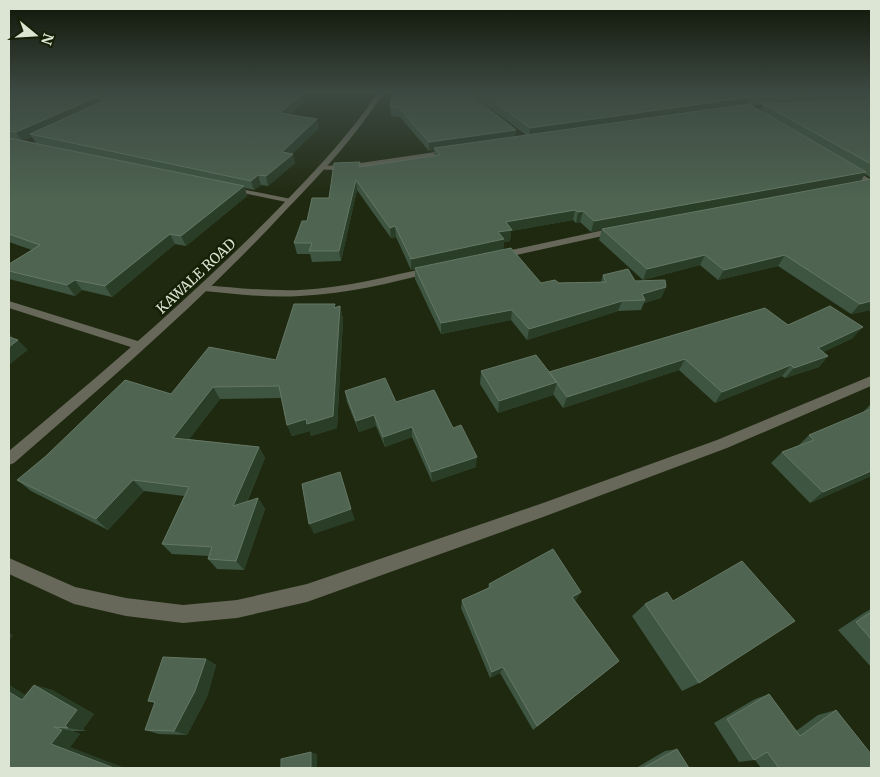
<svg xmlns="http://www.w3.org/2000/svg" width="880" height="777" font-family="Merriweather,serif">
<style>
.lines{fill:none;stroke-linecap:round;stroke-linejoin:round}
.minor{fill:#67675a;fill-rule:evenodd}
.tertiary{fill:#67675a;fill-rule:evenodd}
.wall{fill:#3e5541;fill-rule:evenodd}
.shaded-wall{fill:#2a3d27}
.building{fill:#4f6451;stroke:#657865}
.labels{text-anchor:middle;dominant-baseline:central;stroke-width:5;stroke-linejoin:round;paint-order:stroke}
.street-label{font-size:14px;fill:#dce4d4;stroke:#152007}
</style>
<rect width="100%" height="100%" fill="#1f2910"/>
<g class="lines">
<!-- minor -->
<path class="minor" d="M61,92l39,4 16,8 -8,6 -3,-2 4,-4 -11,-4z
M449,150l4,2 -1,2c-19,4 -124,21 -135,14l4,-2 26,-1z
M845,167h6l20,13v5l-26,-14z
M226,186l65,13 4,2 -4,2 -62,-13h-3z
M618,227l4,3 -1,2 -123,27 -5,-3 5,-3z
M432,267l5,3 -2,2c-44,11 -90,22 -135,24 -32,2 -64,-2 -96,-5l-5,-3 5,-3c32,3 64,6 96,5 45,-2 88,-14 132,-23z
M9,301l135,42 2,3 -6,4 -131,-42z
M871,376v10l-144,62 -184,69 -236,85 -70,16 -54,5 -57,-7 -52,-12 -65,-30v-16l66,29 51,11 57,7 54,-5 70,-16 236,-81 174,-63z"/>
<!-- tertiary -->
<path class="tertiary" d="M378,92h6c-28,44 -63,82 -99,119 -84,91 -178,171 -271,252l-5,2v-14c94,-79 188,-158 273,-246 35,-36 69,-72 96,-113z"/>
</g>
<!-- wall -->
<path class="wall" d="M9,92h267l26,2 2,8 -14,13 29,13 -27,26 3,9 -27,23 -7,-1 -7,5 -9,-2 2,8 -61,50 -11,-2 -63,53 -30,-7 -7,6 -66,-17v-15l23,-14 -23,-8zM87,93l13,1 8,5 -6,3 -3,-6zM32,137l4,6 -13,-3z
M393,92h478v86l-6,-4 -4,7 10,129 -20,4 -73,-48 -60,14 -18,-15 -57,15 -44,-40 3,-11 -11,3 -11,-10 -4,1 -3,-3 -62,11 -1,10 -6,1 -1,8 38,33 60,-1 2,-7 63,12 -5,11 -17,5 -3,7 -23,1 -91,29 -16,-20 -70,14 -26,-55v-10l-4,1 -15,-33 -5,1 -34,-48 -16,71 -29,1 -2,-8h-13l-3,-11 13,-22 22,-23 31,-36v5l74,-11v-6l-5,1 -29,-34 -9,-1 -1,-9zM468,92l2,1 56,42 -10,2zM750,105h13l-3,6z
M340,306l3,13 -6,109 -26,8 -1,-5 -18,5 -5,-11 -6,-27 -61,1 -31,40 70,8 6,11 -18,44 11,-4 7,11 -21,61 -27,-1 -9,-10 1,-3 -37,-2 -10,-10 22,-48 -40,-5 -36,39 -77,-39 -14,-11 154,-86 105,-34 60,-53z
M788,325l65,13 -30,14 5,4 -9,11 -34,11 -3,-2 -67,27 -36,-33 -116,38 -10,-14v1l-55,18 -18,-29 1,-13 68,1z
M345,391l51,11 57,26 23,39 -44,15 -20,-45 -27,10 -9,-21 -17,6 -12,-30z
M871,404v72l-61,27 -39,-40 11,-11 16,-6 11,-11 53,-22z
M489,584l92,8 -6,9 44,60 -86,69 -33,-57 -10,5 -29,-70 1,-8 26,-12z
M673,601l26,82 -17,8 -50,-75 13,-12z
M871,609v58l-33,-37 29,-19z
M206,659l10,6 -9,32 -20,38 -28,-1 -14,-4 10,-27 -7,-2z
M9,685l16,10 9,-10 18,5 42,24 -11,15 3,2h-14l8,3 -10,13 -61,21z
M769,694l27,37 22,-16 18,-5 35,58h-110l-6,-8 -16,2 -25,-39 41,-24z
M677,749l12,19h-53l29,-17z"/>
<!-- shaded-wall -->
<path class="shaded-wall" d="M302,94l2,8 -22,20 -2,-9z
M99,96l4,8 -73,30 2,3 -10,4 -6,-9z
M750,97l-4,8 -217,32 1,-9z
M317,119l2,9 -31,30 5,-4 2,9 -27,23 -2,-10 16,-24z
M516,130l-1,9 -81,9v2l-5,1v-9z
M866,172l-6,10 -269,50 3,-11z
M258,175l3,10 -7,5 -3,-9z
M356,180l1,10 -16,71 -2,-10z
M244,186l3,10 -61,50 -5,-10z
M575,210l-2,10 -62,11 -1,10 -6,1 -1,8 -92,20v-11l87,-27 8,-10z
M583,211l-3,11 -4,1 2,-11z
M395,226l1,11 -5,1 -1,-10z
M170,234l5,10 -63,53 -7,-11z
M705,255l-5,10 -57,15 4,-11z
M785,255l-7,11 -60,14 6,-10z
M75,280l7,10 -7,6 -8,-11z
M666,287l-5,11 -17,5 1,-3 -3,-6z
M622,301l-4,10 -91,29 2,-11z
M871,301v9l-20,4 9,-10z
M340,306l3,13 -6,109 -26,8 -1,-5 -18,5 -5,-11z
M512,310l-1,10 -70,14v-11z
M863,327l-10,11 -44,20 9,-10z
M9,333l7,8 -7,3z
M18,340l10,10 -19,15v-18z
M828,356l-9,11 -34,11 9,-10z
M685,359l-6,11 -116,38 4,-11z
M791,365l-9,11 -67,27 7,-11z
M557,382l-4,13 -55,18 1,-12z
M213,387l7,12 -38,50 -9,-11z
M374,415l2,11 -17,6 -3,-11z
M412,427v10l-27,10 -2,-10z
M259,447l6,11 -25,59 -7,-11z
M477,457l-1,10 -44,15 -1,-10z
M871,471v5l-61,27 13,-11z
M133,480l11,11 -36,39 -12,-11z
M258,498l7,11 -21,61 -8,-9z
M351,509l4,11 -41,14 -5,-10z
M581,592l-5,8 -9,5 5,-8z
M9,633l4,2 -4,6z
M206,659l10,6 -9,32 -20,38 -13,-4z
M503,667l-3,6 -10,5 2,-6z
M9,685l32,20 -19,-5 -13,-8z
M34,685l18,5 42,24 -11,15 3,2 -18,-3 -3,-2z
M54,727l18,4 8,3 -10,13 55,21h-11l-63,-24z
M311,752l6,2v14h-6z"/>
<!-- building -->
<path class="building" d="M9,92h73l17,4 -83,36 -7,-1z
M106,92h170l26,2 -22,19 37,6 -35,33 11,2 -27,22 -8,-1 -7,6 -221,-47 84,-38z
M393,92h74l49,38 -87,12 -30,-34 -9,-1z
M481,92h390l-121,5 -220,31z
M871,100v64l-108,-60z
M749,104l117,68 -272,49 -11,-10 -5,1 -3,-2 -64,11 -5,1 6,8 -14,2 6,7 -93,20 -16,-33 -5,2 -34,-48 -17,71h-30l3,-8h-18l8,-22h5l5,-23h17l5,-35 26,-1 -1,5 81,-12 -6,-7z
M9,138l235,48 -63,50 -11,-2 -65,52 -30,-6 -8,5 -58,-14v-7l31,-19 -31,-11z
M871,179v122l-11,3 -75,-49 -61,15 -19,-15 -58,14 -45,-40z
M511,248l30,35 14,-3 4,3 47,-1 -3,-7 25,-6 7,12 30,-1 1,7 -24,7 3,6 -23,1 -93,28 -17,-19 -71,13 -26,-55z
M294,304h41l-1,4 6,-2 -7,110 -26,8 -1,-5 -19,6 -8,-39 -66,1 -40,51 86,9 -26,59 25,-8 -22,63 -28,-2 4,-12 -50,-3 27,-57 -56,-7 -37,39 -79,-39 29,-24 79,-76 46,14 38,-47 67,13z
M830,306l33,21 -45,21 10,8 -34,12 -3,-3 -69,27 -37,-33 -118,38 -18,-25 216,-64 23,17z
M9,337l9,3 -9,7z
M536,355l21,27 -58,19 -18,-30z
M385,378l11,24 38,-12 19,38 8,-3 16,32 -46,15 -19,-45 -29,10 -9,-22 -18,6 -11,-30z
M871,409v62l-48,21 -41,-40 32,-12 -5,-5z
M340,472l11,37 -42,15 -7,-40z
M553,549l28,43 -9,5 47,64 -82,65 -34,-59 -11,5 -30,-72 29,-13 -2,-3z
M742,561l53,60 -96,62 -54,-79 22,-12 6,9z
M871,612v27l-15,-17z
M163,657l43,2 -11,32 -21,40 -29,-1 10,-28 -7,-1z
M34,685l43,25 -12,16 3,2 -14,-1 8,3 -11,14 63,24h-105v-76l13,8z
M769,694l31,42 36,-26 35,44v14h-92l-12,-16 -13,8 -27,-41z
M677,749l12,19h-46z
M311,752v16h-30v-9z"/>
<!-- sky -->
<linearGradient id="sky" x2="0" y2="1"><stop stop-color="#111709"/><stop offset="0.46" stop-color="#3c4942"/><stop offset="1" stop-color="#3c4942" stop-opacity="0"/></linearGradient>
<rect width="880" height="200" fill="url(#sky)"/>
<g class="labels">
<!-- street labels -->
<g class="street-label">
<text transform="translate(196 276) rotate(-43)">KAWALE ROAD</text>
</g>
</g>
<!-- border -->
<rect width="880" height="777" fill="none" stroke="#dce4d4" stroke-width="20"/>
<!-- north arrow -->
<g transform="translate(35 35) rotate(108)" stroke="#152007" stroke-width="4" paint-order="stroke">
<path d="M0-4L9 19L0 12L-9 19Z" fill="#dce4d4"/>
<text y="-8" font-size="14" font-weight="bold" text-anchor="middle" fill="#dce4d4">N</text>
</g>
</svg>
